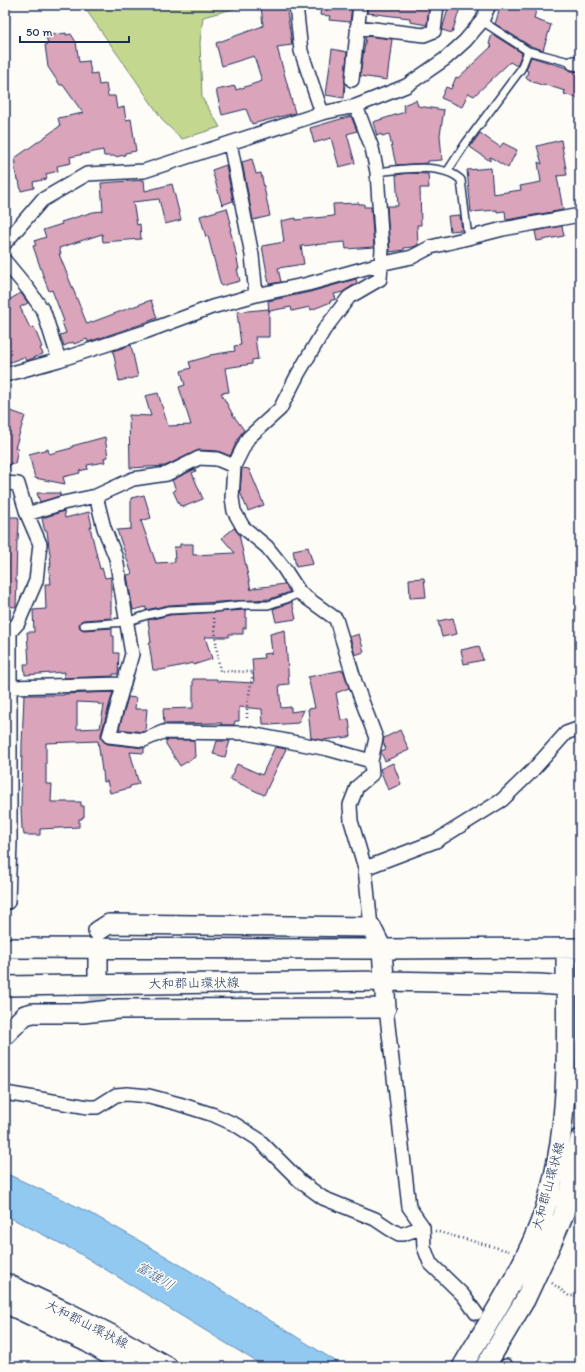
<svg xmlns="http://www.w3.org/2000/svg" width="585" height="1372" font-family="Itim,'Klee One',sans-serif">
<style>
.green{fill:#c3d88e;stroke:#6f8476}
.water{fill:#91c9f0;stroke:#628bb6}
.building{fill:#daa4ba;stroke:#1b2f5e;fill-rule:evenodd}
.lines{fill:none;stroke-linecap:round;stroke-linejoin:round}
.street-tunnel{stroke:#d0d3d8;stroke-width:13;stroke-dasharray:13 6;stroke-linecap:butt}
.secondary-tunnel{stroke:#d0d3d8;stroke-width:19;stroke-dasharray:19 10;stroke-linecap:butt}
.lane-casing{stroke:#1b2f5e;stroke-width:10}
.street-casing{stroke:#1b2f5e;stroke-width:16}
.secondary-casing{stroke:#1b2f5e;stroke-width:22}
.path{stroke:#1b2f5e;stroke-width:2.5;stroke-dasharray:1 3;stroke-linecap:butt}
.lane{stroke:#fdfcf7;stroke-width:7}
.street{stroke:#fdfcf7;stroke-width:13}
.secondary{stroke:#fdfcf7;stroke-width:19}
.labels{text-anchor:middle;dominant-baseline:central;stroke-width:3;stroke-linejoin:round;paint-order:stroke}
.street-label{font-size:13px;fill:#1b2f5e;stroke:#fdfcf7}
.water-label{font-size:14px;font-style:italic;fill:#3e5d8a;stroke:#fdfcf7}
</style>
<rect width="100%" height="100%" fill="#fdfcf7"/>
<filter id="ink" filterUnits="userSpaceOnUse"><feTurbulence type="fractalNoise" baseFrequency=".025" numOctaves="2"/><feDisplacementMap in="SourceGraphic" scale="8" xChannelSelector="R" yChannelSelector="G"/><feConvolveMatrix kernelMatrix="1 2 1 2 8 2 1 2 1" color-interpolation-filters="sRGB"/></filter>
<g filter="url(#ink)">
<!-- green -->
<path class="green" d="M51,5h188l1,2 -37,10 -3,25 2,56 18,29 -38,12 -18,-17 -29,-43 -51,-72 -31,1z"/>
<!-- water -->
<path class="water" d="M5,1173c32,15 65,29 96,46 83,46 163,98 244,148h-80l-188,-115 -72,-37z"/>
<!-- building -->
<path class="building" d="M261,5h25l6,40 -15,2 18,66 -43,11 -6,-15 -24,6 -6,-25 19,-4 1,4 26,-9 -8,-25 -32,10 -6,-23 47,-17z
M321,5h31l-2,17 -21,-2 1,-4 -10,-1z
M368,5h61l-2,20 -17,-3v-4l-43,-5z
M449,5h12l-9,28 -10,-3z
M501,5h36l-3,14 17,6 -8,25 -13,-4 -35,-22z
M66,33v2l5,-1 5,8 3,20 10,-1 2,13 6,-1 2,12 7,-1 2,12h7l2,13 7,-2 2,13 5,-1 5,32 -11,2v2l-10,2 -1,-1h-10l-1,-6 -33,7 1,6 -14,3 1,5 -12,3 1,5 -14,3 1,6 -13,3 -2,-11h-2l-3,-16h2l-1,-6 45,-32 -2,-8 25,-5 -20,-28h-3l-12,-18 -3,-22 3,-1 -2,-8z
M492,34l30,19 -5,13 -7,-4 -36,34 -6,-3 -6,14 -21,-9 5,-11 5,2 5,-12 2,1 34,-32 -3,-2z
M366,36l26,3 -5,41 -27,-4z
M332,49l15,3 -3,46 -18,-3z
M531,57l36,11 4,3 9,1v27l-16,-5 1,-3 -22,-7 -1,1 -12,-4 1,-1 -5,-2 2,-7 -2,-1z
M416,100l2,6 26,4 -4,25 2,25 -14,1v2l-32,2 -7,-31 -7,2 -1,-2 -4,2 -4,-14 32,-10 -2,-7z
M351,116l6,15 -10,3 8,29 -16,4 -8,-29 -17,5 -4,-15z
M480,133l20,14 3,-4 14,7 -9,18 -18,-11v4l-20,-14z
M561,140l6,35 -10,1 6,34 -57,10 -1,-9 -8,1v-2l-26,2 -4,-42 24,-2 2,26 28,-4 -1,-4 21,-4 -3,-20 4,2 -5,-18z
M252,159l4,15 5,-1 9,43 -17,4 -11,-58z
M226,165l7,36 -11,4 -10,-35z
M409,173l19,1 1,14h-9l1,37h-4l1,20 -5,2 -9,1v2l-14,2 -3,-46h11l-2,-31z
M144,180l1,11 27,-7 9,36 -16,4 -6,-25 -26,3 4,23 3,-1 1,15 -38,3 -1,-8 -43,14 2,6h-2l28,70 64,-24 6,18 -18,7 -51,17 -1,-3 -13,5 -1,-2 -9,4 -4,-11 6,-2 -4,-11 2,-1 -12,-31 -3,1 -4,-10 -12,-35 3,-1 -2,-4 12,-4 -3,-7 19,-6 -1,-2 32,-10 10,-1 -2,-28z
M359,203v1h5v3h7l3,40 -28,2 -1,-7 -44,4 3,18 -26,4 3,14 -12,2 -7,-38 22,-4 -3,-21 15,-3v2l38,-4 -1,-12z
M227,208l4,15h-2l2,7h-1l4,14 5,25h-2l3,12 -19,5 -13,-50 -2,1 -6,-21z
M460,215l2,15 -12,1 -2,-15z
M562,226l2,10 -27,5 -2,-10z
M356,279l1,4 -14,9 -9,2 2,5 -6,2 1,1 -20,8 -1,-3 -18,4 -1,-4 -22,4 -1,-10 42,-9z
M21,293l7,10 -8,4 10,21 4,-1 8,20 -2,1 3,6 -17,7 -2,-4 -19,7v-62z
M269,309v28h-14l3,22 -6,1v4l-27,4 4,24 -8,1 12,22 11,15 -4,5 -10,21 -12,-5 -19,-1 -34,16 -35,2 -1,-53 22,1 -6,-20 13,-3 10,33 23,-1 -12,-38 6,-2 -4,-14 10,-3 -2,-6 21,-6v-1l25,-4 -1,-5 7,-1 -4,-33z
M131,345l7,32 -19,4 -6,-30z
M11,411l14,5 -10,32h3l-3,16 -5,-1 -2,9 -3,-1v-46z
M105,437l3,20 -4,1 1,4 -18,3 1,4 -9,2 1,2 -17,4 2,7 -30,-6 -6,-24 19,-5 1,5 23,-6v-2z
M242,468l7,1 15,36 -16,6 -8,-19z
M195,469l1,2 -4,2 11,26 -20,8 -1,-2 -2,1 -7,-15 3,-1 -4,-10z
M37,493h23v3l-20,6z
M144,495l7,23 -10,3 15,42 19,-1 -1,-15h6v-3h13v11l42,-2 -13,-15 12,-10 5,6 12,56 3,-2 31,-4 5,8 -20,7 -101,6 -23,5v-3l-13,3 -6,-35 5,-1 -15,-44 14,-1v-31z
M64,511l1,7 24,-6 3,15h-2l10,42 2,-1 3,10 6,-1v41l-28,2 -2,1 -2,4 1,3 4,2 28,-2v8h2v17h5l-1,21h-5v2l-49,2 1,-6 -40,3 -1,-11h5l-2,-32h7l-1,-22 13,-1 -1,-25h6l-2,-17h2l-1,-4h1l-4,-32h-2l-1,-3 -2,-10z
M5,517h13l1,5 -1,18h-1l-1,41h1l-1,26 -11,-1z
M308,547l5,17 -17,3 -3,-17z
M424,578l2,19 -16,1 -1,-19z
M292,602l4,17 -20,3 -3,-13z
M246,610v18h-3v6h-14v3h-24l7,22 -19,6v-2l-32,7h-8l-4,-27h2l-3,-23 22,-5z
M453,618l4,16 -15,3 -4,-16z
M285,630l4,54 -10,1 2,23 10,-1v5l13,-2 -6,13 -28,2v-1h-7l-1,-15 -23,-2v14h-4l-1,4h-13l1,-2 -58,1 -1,-15 30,-1v-29h24v2l37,2 -2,-24 12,-1 -1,-4 9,-1 -2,-19z
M359,634l5,18 -9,3 -5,-18z
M479,646l4,14 -19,4 -3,-14z
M343,670l6,18 -13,5 5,27 8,-1 2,17 -2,1 -26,3 -12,-2 -3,-29 7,-1 -7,-31z
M113,692l-12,42v4l3,4 4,2 36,4v5l-14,-1 9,32 -9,2v2l-20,5 -3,-12 -3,1 -1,-11h-1l-4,-30 -52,2v41h6l-1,18h30v4h3v11h-2v2h-3v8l-39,2v6h-16l-1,-6h-1l-1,-20 1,-65 2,-49h40v-1zM77,702l21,1v1l6,1 -4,23 -23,1z
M128,697l8,1 -1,11h12l-2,22 -2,1 -24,-3z
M400,730l9,20 -24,11 -4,-8v-2l5,-2 -3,-7 1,-4z
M166,740h28l1,17 -15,9 -14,-22z
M217,741h13l-5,16 -12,-3z
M275,747l11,2 -22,46 -34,-16 7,-15 25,11z
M393,763l8,21 -13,6 -8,-21z"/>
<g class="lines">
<!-- street-tunnel -->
<path class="street-tunnel" d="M476,1313l30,53"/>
<!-- secondary-tunnel -->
<path class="secondary-tunnel" d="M98,1003v-27"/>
<!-- lane casing -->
<g class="lane-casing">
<path id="lane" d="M482,21l46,30 45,12
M377,172c22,-3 67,-10 84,8l7,58
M447,172l19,-29 55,-74 7,-18
M84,625l42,-3 21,-7 22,-5 44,-2 28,-3h27l18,-6 14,-6"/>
</g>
<!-- street casing -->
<g class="street-casing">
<path id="street" d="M296,5l5,46 21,62
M357,27l67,8 10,-4 3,-26
M573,63l7,1
M352,80l8,-75
M356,106l16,42 5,24 5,77 -2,30 -31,18 -25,33 -26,44 -18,35 -32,29 -14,28 -2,32 2,13 9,16 24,20 16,20 17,26 36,26 20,66 20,53 -5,23 1,13 -15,13 -7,18 1,16 14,47 6,59
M230,143l22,112 4,40
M5,243l37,-43 45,-26 57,-3 178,-58 34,-7 50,-20 39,-27 20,-18 17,-20 7,-16
M5,261l23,28 16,23 15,48
M5,375l54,-15 86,-28 67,-25 44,-12 52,-11 72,-20 32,-7 19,-10 37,-9 35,-9 77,-14
M5,483l13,1 9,30 13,30 -4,37 -18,42 -8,9v210l-2,60h-3
M96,496l8,32 12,30 16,96 -23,82 35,4 19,-8 83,1 82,16 43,12
M27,514l36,-11 33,-7 37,-17 34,-5 32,-16 18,1 17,7
M10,687l114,-3
M365,868l71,-27 66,-41 30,-29 34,-38 14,-5
M386,1008l23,199 14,20 1,20 6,16 33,32 13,18
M5,1093l83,14h9l19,-12 11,-1 22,2 30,8 35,11 22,10 22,14 43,43 22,16 52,21 15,10 9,5h4l20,-7
M506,1366v1"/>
</g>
<!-- secondary casing -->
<g class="secondary-casing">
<path id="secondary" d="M5,948l377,1 198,-1
M98,976v-22
M5,986l379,-5 155,3 41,3
M5,1035l20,-20 8,-2h50l36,-4 267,-1 -4,-59 -11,-22 -262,-3 -11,7
M5,1283l64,30 45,23 54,31
M5,1303l82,39 43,25
M462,1367c30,-51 64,-101 83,-158 27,-84 21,-174 21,-261
M485,1367l40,-67 26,-56 12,-28 8,-29 9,-48"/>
</g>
<!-- path -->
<path class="path" d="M5,414l3,-6 -3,-20
M214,618l3,34 3,19 33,1 -6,34v14
M435,1231l74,20
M552,1283l17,13h11"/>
<!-- lane -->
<use href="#lane" class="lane"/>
<!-- street -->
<use href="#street" class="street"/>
<!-- secondary -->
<use href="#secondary" class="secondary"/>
</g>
</g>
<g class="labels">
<!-- street labels -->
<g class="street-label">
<text transform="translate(194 983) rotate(-1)">大和郡山環状線</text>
<text transform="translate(548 1186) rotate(-75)">大和郡山環状線</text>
<text transform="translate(87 1324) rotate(27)">大和郡山環状線</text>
</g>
<!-- water labels -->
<g class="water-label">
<text transform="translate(155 1276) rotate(31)">富雄川</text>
</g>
</g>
<!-- margin -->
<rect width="585" height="1372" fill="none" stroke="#fdfcf7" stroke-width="20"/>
<rect x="10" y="10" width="565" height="1352" fill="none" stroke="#1b2f5e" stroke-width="1.5" filter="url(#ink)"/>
<!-- scale -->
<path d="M20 36v6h109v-6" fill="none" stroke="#1b2f5e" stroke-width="2"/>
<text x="26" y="36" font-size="12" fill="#1b2f5e" stroke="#fdfcf7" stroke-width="3" paint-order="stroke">50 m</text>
</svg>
